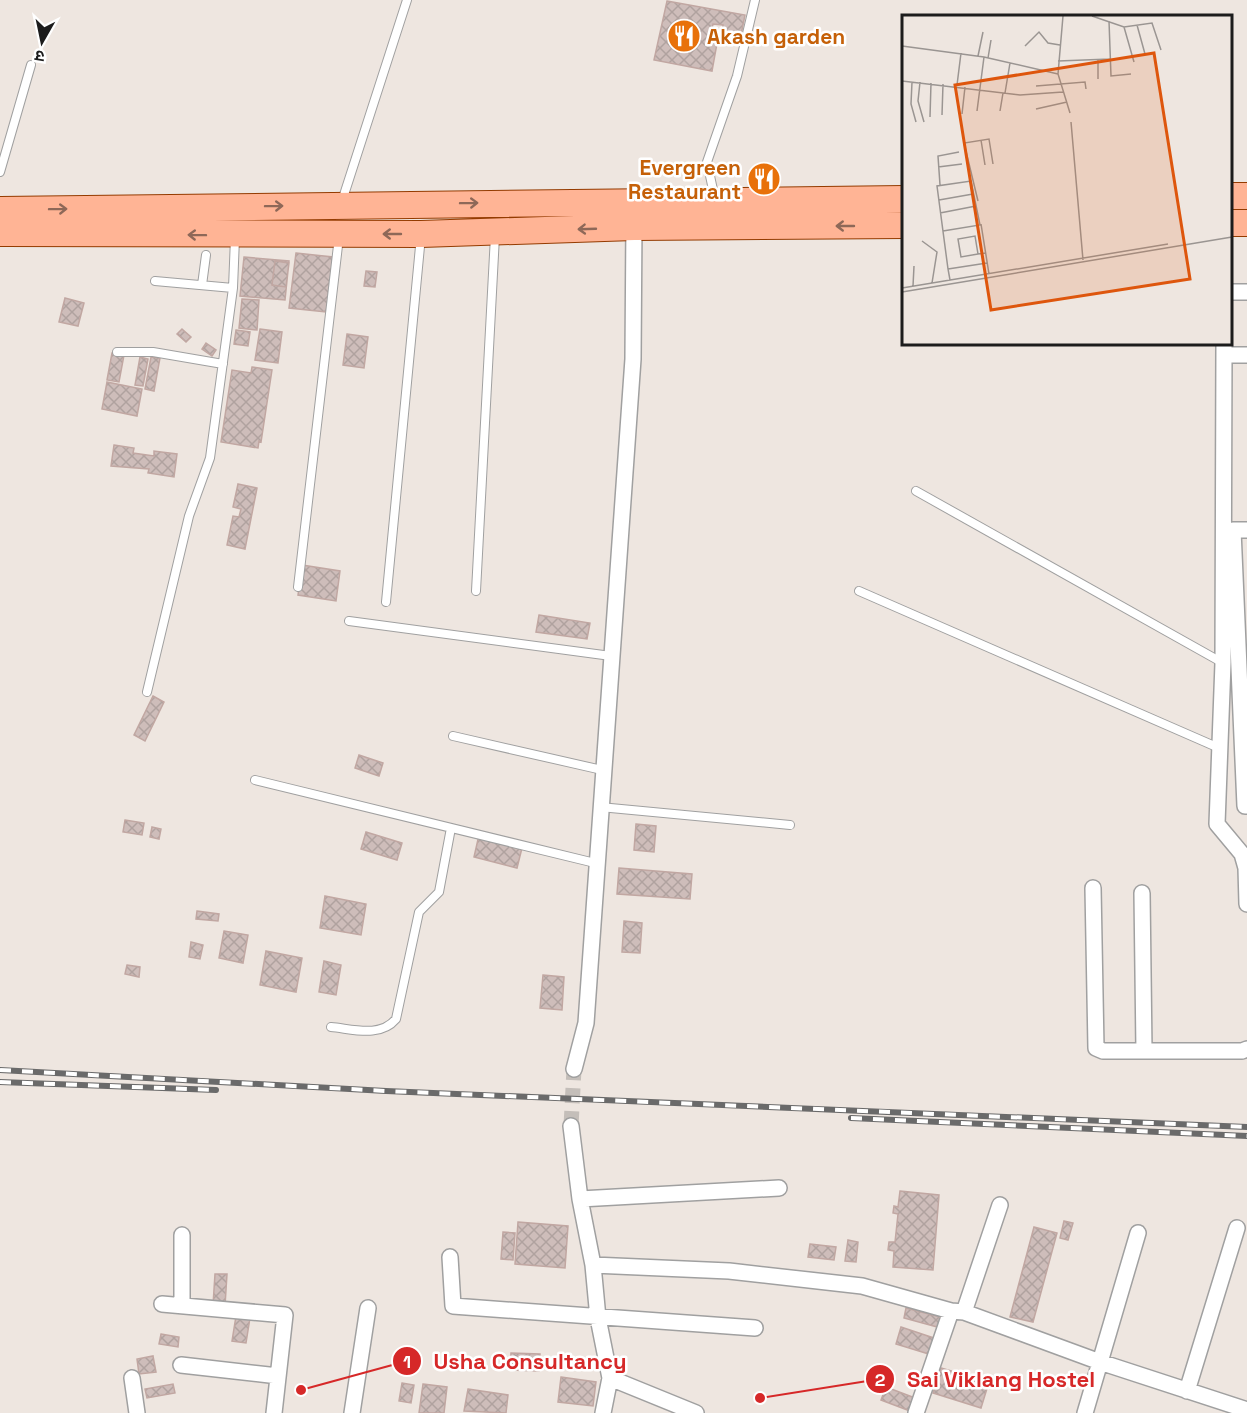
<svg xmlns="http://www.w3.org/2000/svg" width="1247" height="1413" font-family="'Space Grotesk','Noto Sans Devanagari',sans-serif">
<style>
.building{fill:url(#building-cross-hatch);stroke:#c1a7a2;stroke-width:1.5}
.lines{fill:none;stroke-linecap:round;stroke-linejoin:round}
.street-tunnel{stroke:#c4beb9;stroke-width:15;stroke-dasharray:15 8;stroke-linecap:butt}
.lane-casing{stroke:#a0a0a0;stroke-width:10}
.street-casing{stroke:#a0a0a0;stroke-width:18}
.primary-casing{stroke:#943b00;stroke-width:28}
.lane{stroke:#fff;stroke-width:8}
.street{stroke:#fff;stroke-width:15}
.primary{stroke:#ffb495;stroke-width:26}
.rail-casing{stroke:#6a6a6a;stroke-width:6}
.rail{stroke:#fff;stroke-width:4;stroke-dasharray:11;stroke-linecap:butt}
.oneway{stroke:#8e6858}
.labels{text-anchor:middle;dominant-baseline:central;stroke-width:5;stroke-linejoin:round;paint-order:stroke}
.food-label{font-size:21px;font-weight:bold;fill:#c56008;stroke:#fff;text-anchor:start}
.inset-road{fill:none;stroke:#9a9592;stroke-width:1.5}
.view{fill:#de560d;fill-opacity:0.15;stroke:#de560d;stroke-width:3}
.inset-edge{fill:none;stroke:#1c1c1c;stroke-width:3}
.leader{fill:none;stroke:#d62828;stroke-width:2}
.callout-dot{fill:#d62828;stroke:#fff;stroke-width:2}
.mark-label{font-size:18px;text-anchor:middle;font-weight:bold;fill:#fff}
.callout-label{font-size:22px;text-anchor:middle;font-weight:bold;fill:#d62828;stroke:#fff;stroke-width:5;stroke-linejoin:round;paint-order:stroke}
</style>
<defs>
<pattern id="building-cross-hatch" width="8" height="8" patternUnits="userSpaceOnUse" patternTransform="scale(1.5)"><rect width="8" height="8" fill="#cebdba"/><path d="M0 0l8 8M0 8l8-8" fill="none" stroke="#b0a29f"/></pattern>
</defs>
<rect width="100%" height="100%" fill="#eee6e0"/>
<!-- building -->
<path class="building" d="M667,1l78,14 -4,20 -19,-3 1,-7 -10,-1 -3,13 8,1 -6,33 -58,-11z
M296,253l37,4 -7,55 -37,-4z
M244,257l45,4 -4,39 -45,-4z
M275,261l14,2 -3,24 -14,-2z
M366,271l11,1 -2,15 -11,-1z
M65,298l19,5 -6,23 -19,-4z
M242,299l17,1 -2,30 -18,-2z
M182,329l9,8 -5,5 -9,-8z
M260,329l22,3 -4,31 -23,-3z
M236,330l14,2 -2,14 -14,-2z
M347,334l21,3 -4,31 -21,-3z
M206,343l10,7 -4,6 -10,-7z
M112,353l12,2 -5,27 -12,-2z
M140,357l8,2 -5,27 -8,-1z
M151,357l9,1 -6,33 -9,-2z
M252,367l20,3 -11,72 -2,-1 -1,7 -37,-6 11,-72 19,3z
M107,382l35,7 -5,27 -35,-7z
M114,445l20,3 -1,5 21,3v-5l23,3 -3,23 -26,-4 1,-4 -38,-3z
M238,484l19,4 -12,61 -18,-4 6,-29 6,1 2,-8 -8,-2z
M302,565l38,6 -4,30 -38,-6z
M539,615l51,8 -3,16 -51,-7z
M153,696l11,6 -19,39 -11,-6z
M359,755l24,8 -4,13 -24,-8z
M125,820l19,3 -2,12 -19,-3z
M636,824l20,2 -2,26 -20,-2z
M152,827l9,2 -2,10 -9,-2z
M366,832l36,11 -5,17 -36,-11z
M479,835l43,13 -5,20 -43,-11z
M619,868l73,6 -2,25 -73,-5z
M325,896l41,8 -5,31 -41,-7z
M197,911l22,3 -1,7 -22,-2z
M624,921l18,2 -2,30 -18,-1z
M224,931l24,4 -5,28 -24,-5z
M191,942l12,3 -3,14 -11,-2z
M266,951l36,7 -6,34 -36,-7z
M324,961l17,4 -5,30 -17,-3z
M127,965l13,2 -1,10 -14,-3z
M543,975l21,2 -2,33 -22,-2z
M900,1191l39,4 -6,75 -40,-3 1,-16 -6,-1 1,-8h6l3,-28 -5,-1 1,-7 4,1z
M1064,1221l9,2 -5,17 -8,-2z
M518,1222l50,4 -3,42 -50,-4z
M1034,1227l23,6 -24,89 -23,-5z
M503,1232l12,1 -2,27 -12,-1z
M848,1240l10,2 -2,20 -11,-1z
M810,1244l26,3 -2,13 -26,-3z
M215,1274h12l-2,32 -12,-1z
M906,1308l38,10 -3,10 -37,-10z
M236,1316l14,2 -4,25 -14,-2z
M901,1327l36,12 -5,16 -36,-11z
M161,1334l18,3 -1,10 -19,-3z
M511,1353l29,1 -1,17 -29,-1z
M153,1356l3,16 -17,2 -2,-15z
M941,1368l48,14 -8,26 -48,-15z
M561,1377l35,5 -3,24 -35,-4z
M402,1383l12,2 -3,18 -12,-2z
M173,1384l2,9 -28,5 -2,-9z
M423,1384l24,3 -3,26h-25z
M886,1387l29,11 -5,13 -29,-11z
M468,1389l40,6 -2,18 -42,-2z"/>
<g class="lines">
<!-- street-tunnel -->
<path class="street-tunnel" d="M571,1126l3,-57"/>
<!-- lane casing -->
<g class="lane-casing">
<path id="lane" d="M0,172l31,-107
M715,199l-8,-37 30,-86 18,-76
M342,201l65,-201
M155,281l78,7
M202,285l4,-30
M117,352h36l70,12
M916,491l307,172
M298,587l41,-350
M476,591l19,-355
M859,591l360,157
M386,602l35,-366
M349,621l262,35
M147,692l42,-176 21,-58 23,-170 2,-50
M453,736l149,34
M255,780l340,83
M600,807l190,18
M331,1027c22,2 49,11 65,-8l23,-107 20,-20 12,-64"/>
</g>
<!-- street casing -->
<g class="street-casing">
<path id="street" d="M1230,292h17
M1224,344l-1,319 -6,161 25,30 4,14 1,36
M1224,355h23
M1247,530h-14l12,276h2
M1093,888l3,160 7,3h139l5,-2
M1142,893l2,158
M574,1069l12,-46 47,-664 1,-138
M571,1126l9,73 13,66 5,53 12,60 -7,35
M580,1199l199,-11
M450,1257l3,49 302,22
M593,1265l136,6 133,15 89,25 13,1 136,50 147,48
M162,1304l123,11 -11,98
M182,1306v-71
M964,1312l36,-107
M181,1365l97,11
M132,1378l5,35
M610,1378l86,35
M1187,1391l50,-163
M352,1413l16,-105
M916,1413l35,-102
M1085,1413l53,-180"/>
</g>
<!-- primary casing -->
<g class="primary-casing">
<path id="primary" d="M1230,196h17
M0,210l904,-11
M1230,223h17
M0,233l421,1 213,-7 270,-2"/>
</g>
<!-- lane -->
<use href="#lane" class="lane"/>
<!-- street -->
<use href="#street" class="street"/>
<!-- primary -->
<use href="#primary" class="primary"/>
<!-- rail casing -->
<g class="rail-casing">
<path id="rail" d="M0,1070l386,21 861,36
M0,1082l216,8
M851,1118l396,18"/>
</g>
<!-- rail -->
<use href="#rail" class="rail"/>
</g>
<!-- one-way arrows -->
<defs><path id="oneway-shaft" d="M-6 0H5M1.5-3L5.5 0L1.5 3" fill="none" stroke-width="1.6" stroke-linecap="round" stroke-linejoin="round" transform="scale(1.5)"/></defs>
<g class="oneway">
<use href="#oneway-shaft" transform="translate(469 203) rotate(-1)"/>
<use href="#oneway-shaft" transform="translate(274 206) rotate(-1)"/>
<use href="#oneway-shaft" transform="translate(58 209) rotate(-1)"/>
<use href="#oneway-shaft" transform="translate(845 226) rotate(180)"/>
<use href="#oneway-shaft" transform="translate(587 229) rotate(178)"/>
<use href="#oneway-shaft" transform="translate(392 234) rotate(-180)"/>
<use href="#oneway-shaft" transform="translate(197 235) rotate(-179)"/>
</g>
<!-- icons -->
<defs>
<g id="restaurant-disc" transform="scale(1.725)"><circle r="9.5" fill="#e8710a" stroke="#fff"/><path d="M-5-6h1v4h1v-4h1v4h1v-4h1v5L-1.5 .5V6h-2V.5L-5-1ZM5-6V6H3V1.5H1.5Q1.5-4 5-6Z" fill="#fff"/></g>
</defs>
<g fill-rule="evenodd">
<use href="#restaurant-disc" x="684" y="36"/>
<use href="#restaurant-disc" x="764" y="179"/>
</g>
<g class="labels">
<!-- food labels -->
<g class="food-label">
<text x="707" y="36">Akash garden</text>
<text x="741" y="167" text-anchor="end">Evergreen<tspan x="741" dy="24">Restaurant</tspan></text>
</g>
</g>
<!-- overview -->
<g transform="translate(902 15)">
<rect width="330" height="330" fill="#eee6e0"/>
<path class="inset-road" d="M161,1l-5,58 12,39M190,1l32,11 28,-4 9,27M207,6l2,55 20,-2M235,10l8,29M222,12l10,35M0,31l82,11 74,17M123,31l14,-14 9,11 12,2M76,41l5,-24M86,43l3,-18M196,45v19M156,46l52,-2M0,66l118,14 43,-3M10,67l-1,22 5,18M18,67l-2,19 6,21M55,70l4,-32M134,71l49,-4 1,7M103,78l5,-30M134,94l31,-7M75,96l7,-54M98,96l3,-18M60,99l3,-27M40,100l1,-31M28,102l1,-34M169,107l12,138M79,125l4,25M36,152l24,-3M38,170l-2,-29 21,-4M37,185l34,-6M76,186l-14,-58 25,-4 4,25M38,198l36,-7M79,209l8,50M41,216l37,-6 -9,-44 -34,5 11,83 2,11M20,226l15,11 -5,31M76,239l-3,-18 -17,3 3,18 17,-3 8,-1M46,254l39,-6M11,271l1,-20M0,273l266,-44M0,277l330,-55"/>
<path class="view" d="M252,38l36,226 -199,31 -36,-225z"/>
<rect width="330" height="330" class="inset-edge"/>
</g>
<!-- callouts -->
<path class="leader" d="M301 1390L407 1361M760 1398L880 1379"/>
<g class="callout-dot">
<circle cx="301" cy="1390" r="6"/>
<circle cx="760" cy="1398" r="6"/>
<circle cx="407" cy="1361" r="15"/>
<circle cx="880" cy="1379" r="15"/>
</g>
<g class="mark-label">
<text x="407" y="1368">1</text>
<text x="880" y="1386">2</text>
</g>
<g class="callout-label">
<text x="530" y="1369">Usha Consultancy</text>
<text x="1001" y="1387">Sai Viklang Hostel</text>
</g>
<!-- north arrow -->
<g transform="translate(42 42) rotate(189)" stroke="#ffffff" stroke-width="4.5" paint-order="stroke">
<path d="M0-4.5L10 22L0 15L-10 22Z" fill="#1c1c1c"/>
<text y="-9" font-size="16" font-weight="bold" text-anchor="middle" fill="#1c1c1c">उ</text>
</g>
</svg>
